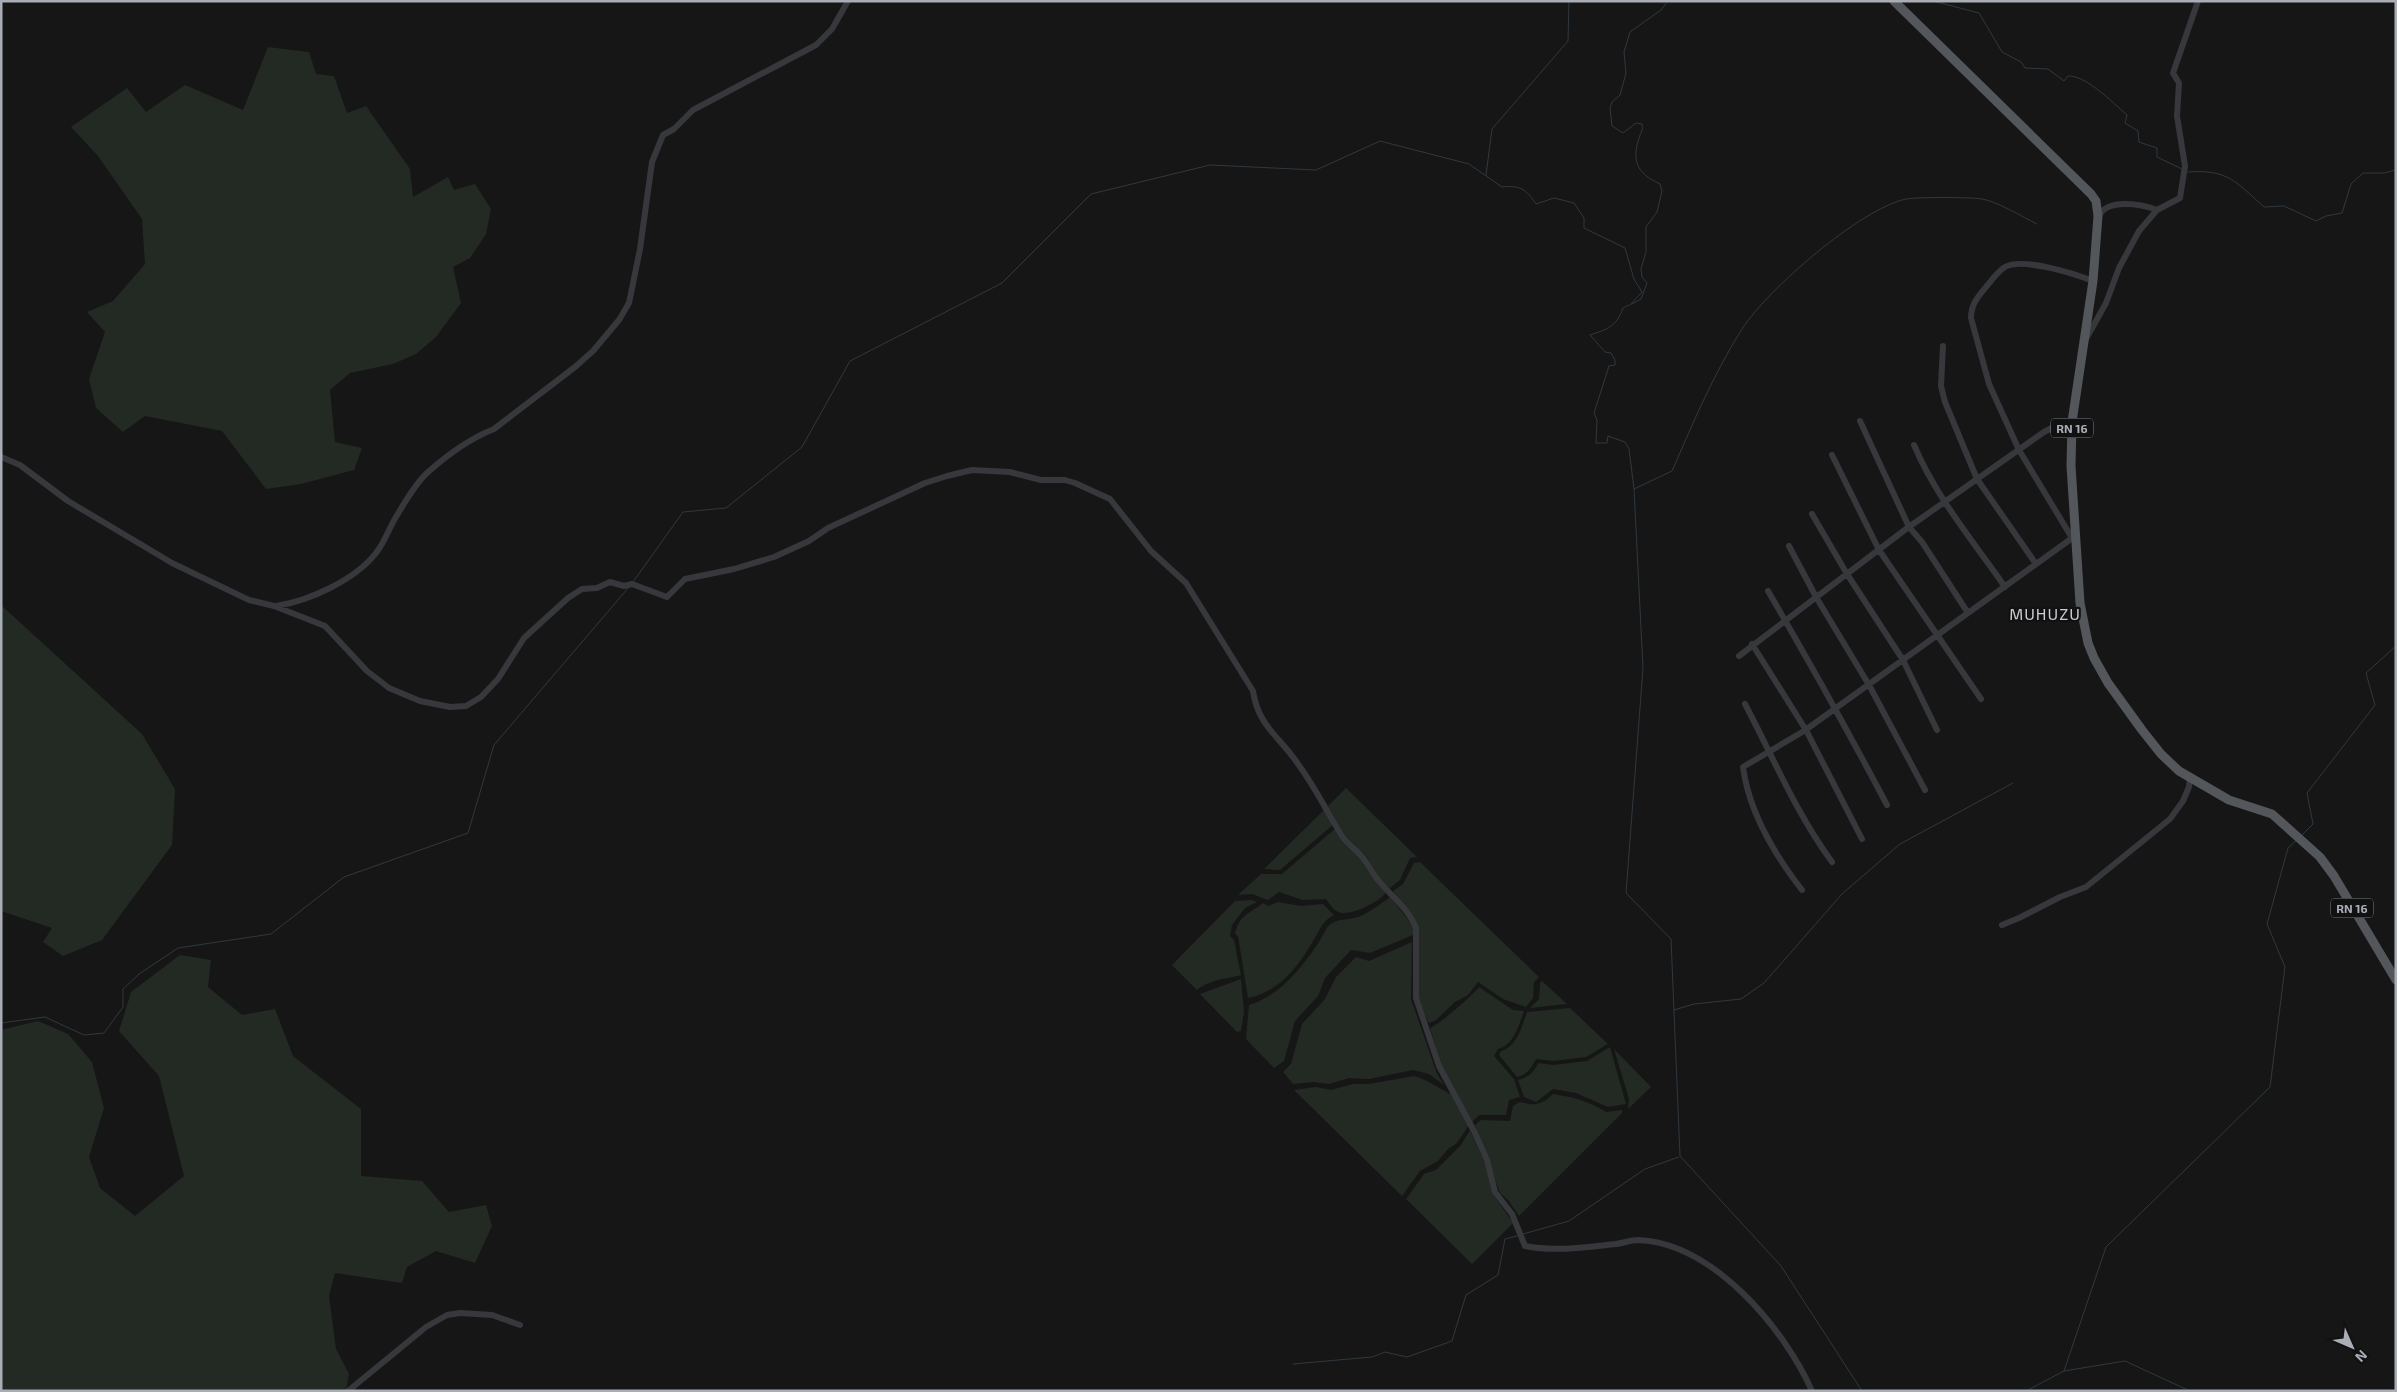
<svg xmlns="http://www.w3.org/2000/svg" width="2397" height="1392" font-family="'Exo 2',sans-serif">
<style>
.green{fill:#222a23}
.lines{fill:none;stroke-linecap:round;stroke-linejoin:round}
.stream{stroke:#30393f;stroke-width:1}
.minor{stroke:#37383c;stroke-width:6}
.major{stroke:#53565a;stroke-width:9}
.labels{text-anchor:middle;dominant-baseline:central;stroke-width:4.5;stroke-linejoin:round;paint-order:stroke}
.shield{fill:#111112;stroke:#7b7f85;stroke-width:1}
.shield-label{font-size:12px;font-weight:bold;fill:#a9aeb6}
.quarter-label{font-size:16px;letter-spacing:1px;fill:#cacdd2;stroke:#111112}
</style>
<rect width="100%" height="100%" fill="#161617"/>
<!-- green -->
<path class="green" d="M268,47l41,5 7,22 18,2 13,37 19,-7 44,63 3,28 35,-20 6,13 21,-6 16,25 -5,25 -16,24 -17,9 8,36 -25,34 -20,17 -23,10 -43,9 -20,17 5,52 27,6 -8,22 -53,14 -35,5 -44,-58 -77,-15 -22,16 -27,-24 -7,-29 16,-47 -18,-20 26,-11 32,-37 -3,-45 -44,-63 -27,-29 56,-39 19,24 39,-27 58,25z
M1,605l141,129 33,55 -3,56 -70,95 -39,16 -20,-14 9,-14 -51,-17z
M1346,788l71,69 -7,1 -10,22 -10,8 -9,-7 -14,-24 -21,-20 -18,-31z
M1325,809l9,15 -54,46 -16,-1z
M1336,828l51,63c-5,10 -35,24 -46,22 -7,-1 -11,-9 -15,-14l-23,1 -24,-8 -11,8 -16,-6 -14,1 23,-21h21z
M1420,862l119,115 -5,5 -1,16 -7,9 -23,-8 -25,-17 -10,13 -13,7 -19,18 -7,3 -13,-25 1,-74 -24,-33 10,-7 11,-21z
M1390,897l23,29v9l-43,18 -19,-3 -26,28 -7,18 -23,25 -11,40 -10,7 -28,-29 3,-34c31,-10 50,-34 68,-60 5,-6 8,-18 15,-22 9,-5 20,-3 29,-7 5,-2 26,-16 29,-19z
M1252,900l5,2 -12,6 -13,17 -2,11 4,4 7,35c-15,4 -33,5 -44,15l-25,-25 63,-64z
M1278,902l23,4 22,-2 11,11c-13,7 -13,14 -21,26 -15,26 -34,51 -65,57l-10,-62 -3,-2c4,-19 14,-20 28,-31l5,3z
M1412,942l-1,57 26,75 7,11 -15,-11 -16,-4 -44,9 -20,-1 -20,6 -15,-2 -21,2 -10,-12 8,-8 11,-40 23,-25 11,-22 20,-20 13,4z
M180,955l31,5 -3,27 34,28 33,-6 18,47 68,53v67l61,5 27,31 37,-7 6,21 -17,37 -39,-12 -29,16 -5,16 -67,-10 -6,23 7,53 13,25 -3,17h-345v-361l37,-9 30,13 24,28 12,46 -15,49 11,31 35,28 49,-40 -25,-100 -40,-45 12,-39z
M1241,979l3,33 -3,19 -4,1 -37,-38z
M1542,981l25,23 -37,4 9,-9 1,-16z
M1479,987l34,23 11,1c-5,14 -10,34 -26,38l-4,7 20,23 6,18 -11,3 -3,15h-27l-7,7 -28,-48 -14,-46c10,-4 42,-32 49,-41z
M1570,1008l38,36 -22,13 -33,4 -17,-2c-5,10 -9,15 -19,18l-18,-22 2,-4c16,-4 21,-25 26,-39z
M1610,1047l16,57 -18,3 -32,-14 -23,-4 -17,13 -12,-5 -6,-17c10,-3 16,-7 20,-17l15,2 34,-4z
M1614,1049l37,38 -23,22 1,-10z
M1414,1076c15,4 25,13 39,19l16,30 -12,18 -9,6 -10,12 -18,10 -18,25 -108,-106 22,-3 15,3 22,-6h16z
M1553,1094c19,3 36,7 53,18l16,-2v3l-103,103 -11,-16 -8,-7 -25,-68 6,-5 29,1 3,-15 7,-4c16,4 21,3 33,-8z
M1470,1130l14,31 11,36 18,26 -41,41 -66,-65 18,-25 12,-4 25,-25z"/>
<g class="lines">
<!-- stream -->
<path class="stream" d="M1933,1l46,12 23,39 19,10 4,6 23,1 16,12 4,-5c18,-1 45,27 59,39l-2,8 13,8 1,11 18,6v9l25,12
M2188,172c40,-3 48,10 76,35l20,-1 32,15 10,-5 16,-3 9,-29 12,-11h21l12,-3
M1486,175l6,-46 76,-88 1,-40
M1632,304l9,-5 6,-16 -5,-6 -1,-8 5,-17v-25l11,-15 5,-21 -2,-7c-24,-11 -29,-24 -20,-49 2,-5 3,-5 2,-11l-6,-1 -13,10 -11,-7 -2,-18 2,-6 8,-7 6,-22 -2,-21 6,-20 31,-22 7,-9
M1629,305l-6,3c-7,19 -15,21 -33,27l15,17 6,1 4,7v5l-6,1 -15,47 3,7 -1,23h11l1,-7 17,6 4,7 5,40 9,179 -17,225 45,46 9,217 101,110 81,125
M1634,489l38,-18c21,-48 42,-98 70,-142 26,-40 118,-120 164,-130 11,-2 64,-2 76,0 14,2 41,18 55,25
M633,582l50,-70 43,-4 76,-61 48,-86 152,-78 89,-89 119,-29 106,5 64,-29 89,23 33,23c18,-2 24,2 34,17l18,-6 20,5 10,15v10l41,20 9,31 8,13 -12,13
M2302,835l11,-11 -6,-31 68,-88 -9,-32 30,-27
M1674,1010l20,-6 47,-5 23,-16 78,-89 58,-50 113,-61
M1,1023l44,-6 39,18 20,-2 19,-26v-18l16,-15 39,-26 93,-14 73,-57 124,-44 26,-88 135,-158
M1523,1234l46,-13 76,-52 34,-12
M1293,1364l79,-7 13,-5 22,5 45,-16 14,-46 32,-20 7,-36 12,-3
M2064,1371l61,-10 65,30
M2026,1391l38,-20 42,-124 164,-160 15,-120 -18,-43 21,-76 8,-7"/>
<!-- minor -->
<path class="minor" d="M2099,216c8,-18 43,-12 58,-6
M2086,339l20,-36 13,-35 20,-37 18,-21 23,-12 5,-32 -8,-50 2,-33 -6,-10 25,-72
M1943,346l-2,40 4,16 32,77 59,85
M1860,421l49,106 13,15 46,71
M1914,445c22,52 59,96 91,142
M1832,455l47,95 102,149
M1,457l19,8 48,36 104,62 77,37 25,6 51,20 42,45 22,17 31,13 30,6 16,-1 15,-9 17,-18 26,-41 44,-40 14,-9 15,-1 13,-6 14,4 8,-2 35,13 18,-18 49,-10 40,-12 35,-16 19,-13 97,-45 22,-7 25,-6 38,2 31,8h24l10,3 35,16
M1110,499l41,52 35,32 67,108c5,35 27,46 45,73 17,23 29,48 44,72 5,8 15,14 21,22 6,7 9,15 15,22 12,15 31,29 38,48v70l23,68 35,65 13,29 8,32 17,22 13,32c30,6 61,1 91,-2 7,-1 15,-4 22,-4 75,3 146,88 174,151
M1812,514l35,60 56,86 34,70
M2072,538l-53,-88 -30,-66 -18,-66c0,-14 7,-21 15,-31 6,-7 11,-15 19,-20 18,-10 70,7 88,14
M1789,546l27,51 53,88 56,105
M1768,591c41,70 81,142 119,214
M276,606c33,-5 79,-26 100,-53 9,-11 13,-25 20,-36 9,-15 19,-33 31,-44 19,-17 44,-35 67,-44l81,-62 18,-16 26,-31 10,-17 11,-54 12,-87 11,-27 11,-6 19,-19 123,-65 16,-16 16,-28
M1752,644l54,86 56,109
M1739,656l167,-127 138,-97 15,-8 13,-2
M1745,704c28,53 51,109 87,158
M1802,890c-28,-36 -53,-78 -59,-123l61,-36 271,-195
M2002,925l17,-7 41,-21 26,-10 84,-68 13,-18 6,-14 1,-9
M348,1391l78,-64 21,-12 13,-2 32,2 28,10"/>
<!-- major -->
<path class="major" d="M1894,1l197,193 5,7 2,15 -5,65 -21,141 -1,44 9,137 8,40 6,15 14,25 34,47 19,24 18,17 50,29 43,14 48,43 14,19 62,104"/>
</g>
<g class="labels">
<!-- shield labels -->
<g class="shield">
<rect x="2051" y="418.5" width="42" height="19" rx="4"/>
<rect x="2331" y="898.5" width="42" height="19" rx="4"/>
</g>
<g class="shield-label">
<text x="2072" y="428">RN 16</text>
<text x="2352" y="908">RN 16</text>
</g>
<!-- quarter labels -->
<g class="quarter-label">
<text x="2045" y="613">MUHUZU</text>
</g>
</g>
<!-- border -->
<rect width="2397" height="1392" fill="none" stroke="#a9aeb6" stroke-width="5"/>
<!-- north arrow -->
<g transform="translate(2352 1347) rotate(135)" stroke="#111112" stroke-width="4" paint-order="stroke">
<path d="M0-4L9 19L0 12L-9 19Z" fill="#a9aeb6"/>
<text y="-8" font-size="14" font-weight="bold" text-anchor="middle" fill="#a9aeb6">N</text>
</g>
</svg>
